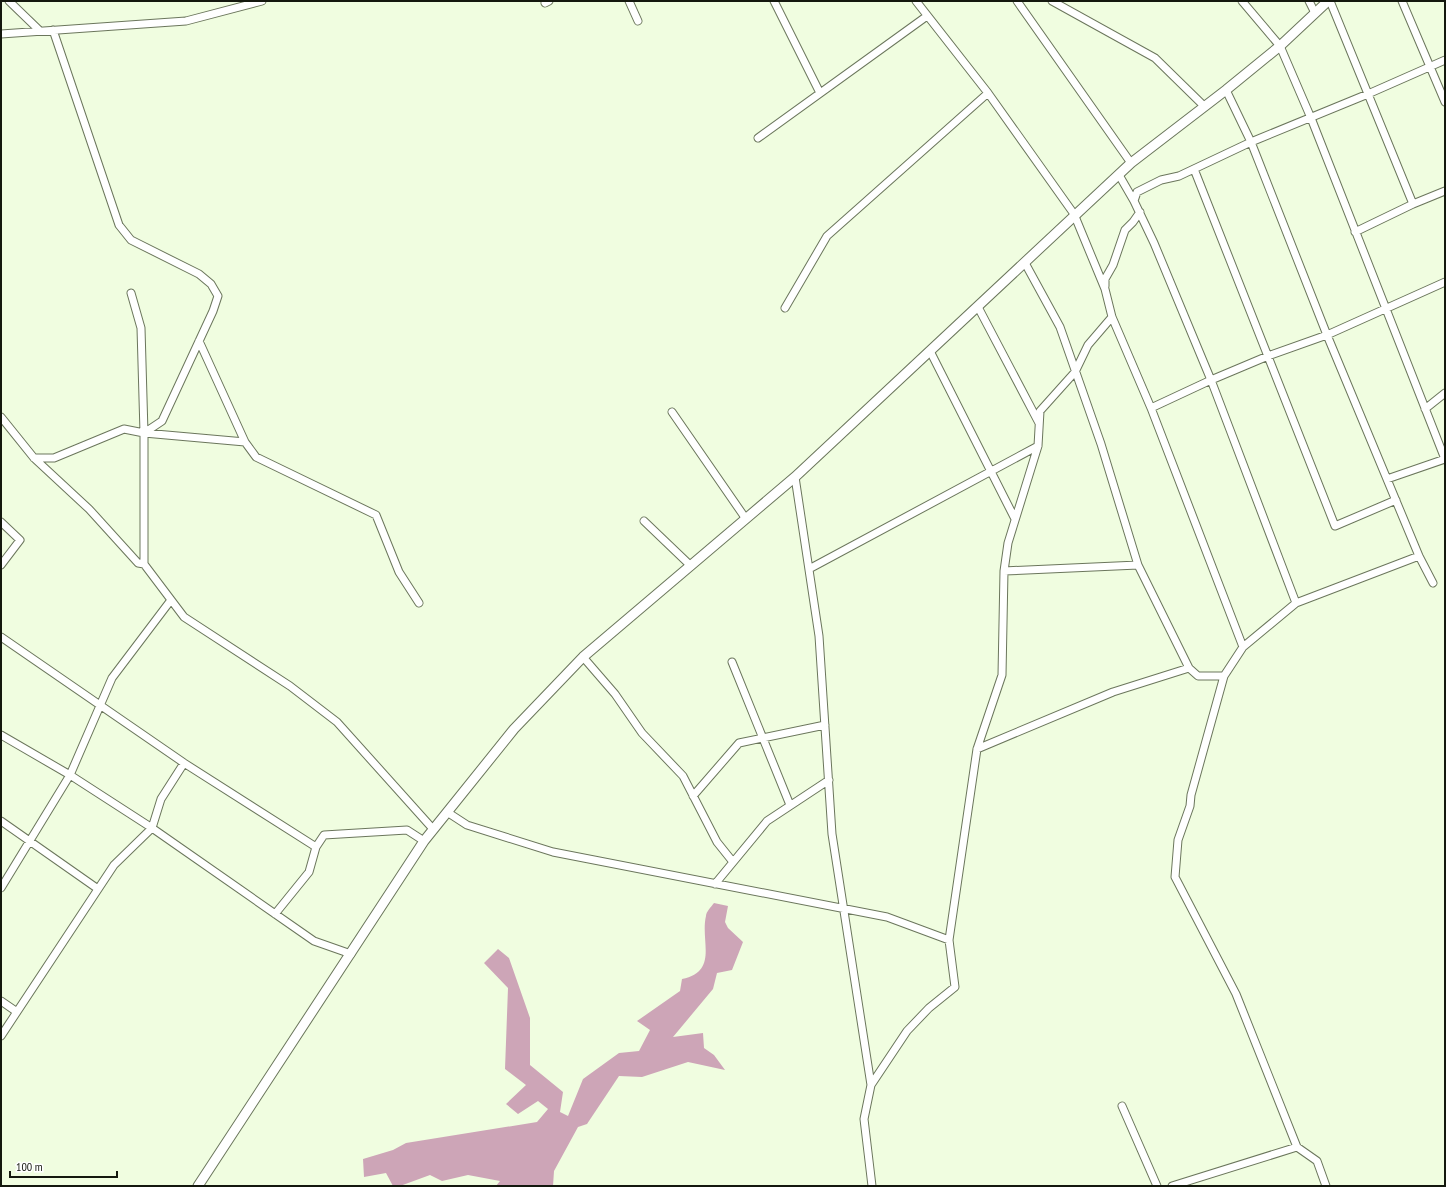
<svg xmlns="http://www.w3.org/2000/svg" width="1446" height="1187" font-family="'PT Sans Narrow',sans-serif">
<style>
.forest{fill:#cda5b7}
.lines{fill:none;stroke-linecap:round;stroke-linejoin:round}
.minor-casing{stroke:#6b765c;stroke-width:9}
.tertiary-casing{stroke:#6b765c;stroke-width:11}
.minor{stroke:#fff;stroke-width:7}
.tertiary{stroke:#fff;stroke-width:9}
</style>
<rect width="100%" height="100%" fill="#f0fde0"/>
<!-- forest -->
<path class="forest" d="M714,903l14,3 -3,16 3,6 15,14 -11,28 -15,3 -4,16 -40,48 30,-4 1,15 10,7 11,15 -37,-8 -46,15 -23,-1 -32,48 -9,3 -24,44 -1,15h-57l4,-5 -32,-6 -26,6 -12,-6 -30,11h-7l-7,-13 -22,4 -1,-18 30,-9 13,-7 131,-21 11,-13 -10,-8 -20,13 -12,-10 20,-19 -21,-16 3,-81 -24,-25 14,-14 11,9 21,60v47l33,27 -3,20 8,4 15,-37 36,-26 20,-2 11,-21 -13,-9 43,-30 2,-12c37,-8 18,-38 24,-63 0,-4 5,-9 8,-13z"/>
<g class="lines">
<!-- minor casing -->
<g class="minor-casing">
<path id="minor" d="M9,1l30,29
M629,1l9,20
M774,1l46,92
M916,1l72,92 86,121 31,75 7,28 39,91 92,239 -19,29 -33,119 -1,11 -12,34 -3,37 61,117 61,153 20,14 9,25
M1017,1l114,162
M1052,1l103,57 49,48
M1242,1l38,45 31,72 134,341 -58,20
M1309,1l6,12
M1330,1l83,203
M1402,1l43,101
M545,3l4,-2
M53,30l66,195 12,15 68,34 12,10 7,12 -5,15 -51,110 -18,12v131l40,53 106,69 47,36 96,107
M1,34l185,-13 76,-20
M1226,90l25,52 76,193 92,221 14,27
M758,138l169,-122
M1194,169l141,357 61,-26
M1119,175l15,26 3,-9 24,-12 18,-4 72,-34 117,-48 77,-34
M1134,201l20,42 57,137 85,223
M1355,232l58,-28 32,-13
M1025,263l35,64 41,117 37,121 51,103 9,8h26
M1105,286v-7l8,-14 12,-35 8,-8 7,-10
M131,293l10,35 3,105
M978,307l61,116
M785,308l42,-72 161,-143
M199,341l46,101 11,15 120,58 23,57 20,31
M930,351l85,168
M1151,408l60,-28 57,-24 59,-21 118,-53
M1425,409l20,-16
M672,412l74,107
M1,417l33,41 55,51 49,54 6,1
M34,458h20l70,-29 20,4 101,9
M795,477l24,159 13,198 39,251
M644,521l47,45
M1,522l19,18 -19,25
M809,569l229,-123
M1004,571l134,-6
M1,637l183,126 132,84
M1243,647l53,-44 123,-47
M583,657l32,37 27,39 41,43 34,66 16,20
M732,662l58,143
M1,735l69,40 82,53 162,113 37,13
M977,749l136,-57 76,-24
M693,796l46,-53 86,-18
M447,812l20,13 86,27 334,65 62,23
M1,821l97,68
M715,884l52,-63 62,-41
M1,888l69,-113 42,-97 59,-78
M275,914l34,-42 7,-25 8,-12 83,-5 17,11
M1,1001l16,11
M1,1036l113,-171 38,-37 9,-29 23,-36
M1122,1106l35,80
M872,1186l-8,-67 7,-34 36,-54 22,-23 26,-21 -6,-47 28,-191 25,-74 2,-104 4,-28 30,-97 2,-35 35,-39 13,-27 24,-28
M1172,1186l125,-39"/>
</g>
<!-- tertiary casing -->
<g class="tertiary-casing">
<path id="tertiary" d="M198,1186l226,-345 90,-112 69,-72 212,-180 336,-314 95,-73 54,-44 48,-45"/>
</g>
<!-- minor -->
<use href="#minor" class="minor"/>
<!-- tertiary -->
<use href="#tertiary" class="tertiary"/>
</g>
<!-- border -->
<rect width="1446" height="1187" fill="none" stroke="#14180e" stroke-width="4"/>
<!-- scale -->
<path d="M10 1171v6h107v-6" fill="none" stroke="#14180e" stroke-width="2"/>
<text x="16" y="1171" font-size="12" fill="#14180e" stroke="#ffffff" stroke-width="3" paint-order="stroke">100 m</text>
</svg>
